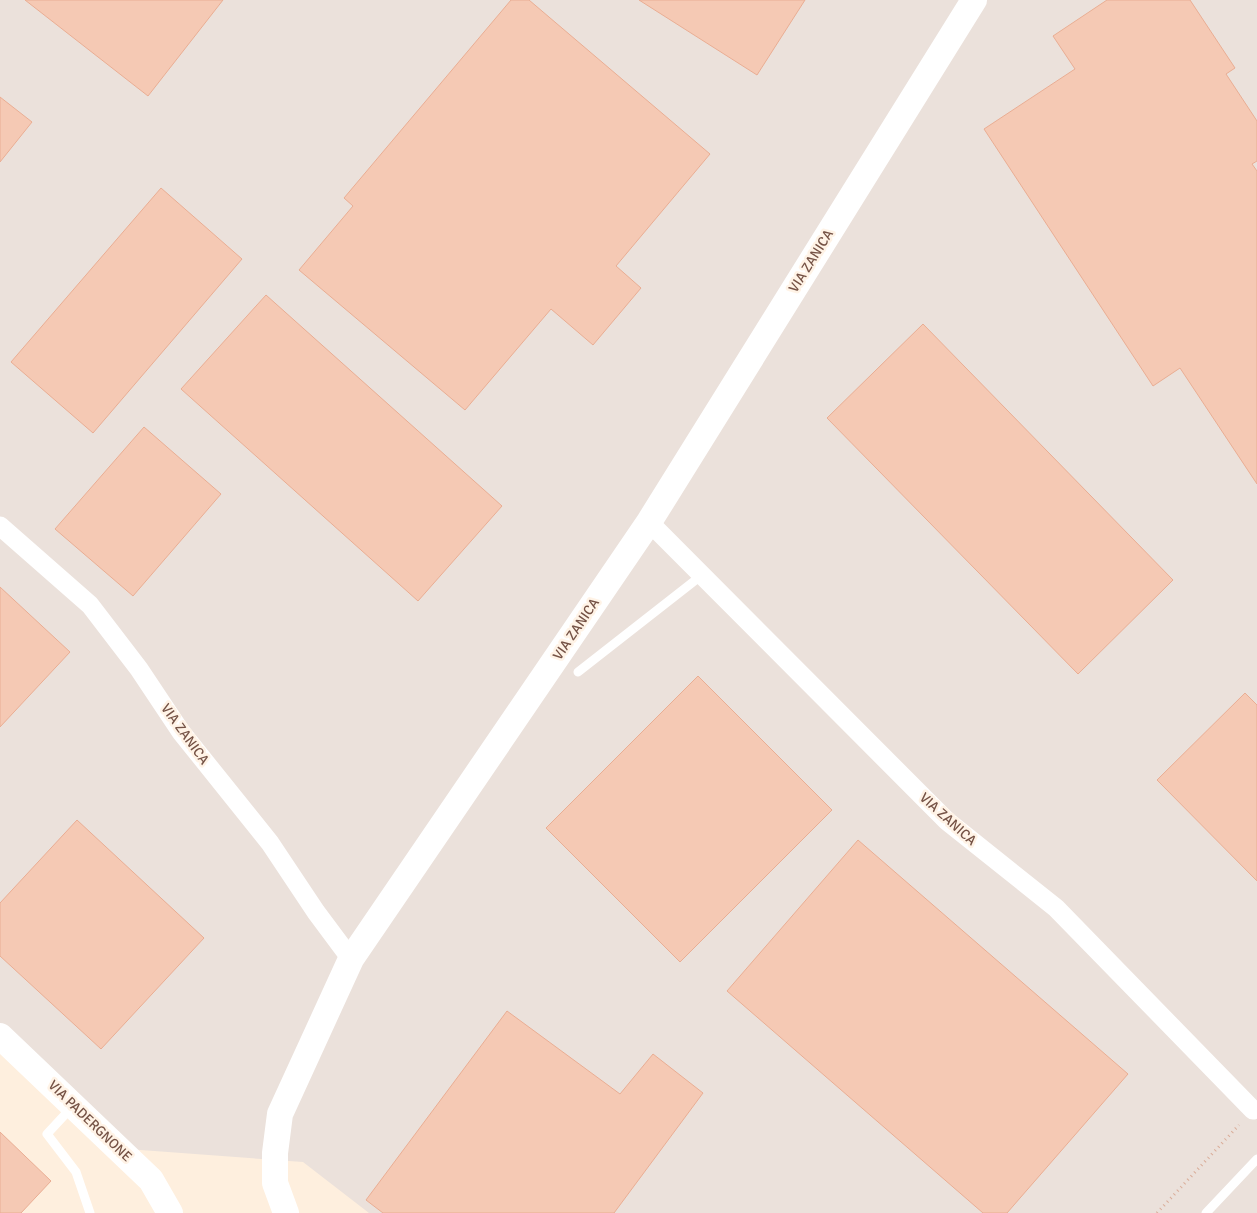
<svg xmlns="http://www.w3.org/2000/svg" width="1257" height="1213" font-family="Signika,sans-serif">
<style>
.industrial{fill:#ebe1db}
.building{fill:#f5c9b4;stroke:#e9ad93}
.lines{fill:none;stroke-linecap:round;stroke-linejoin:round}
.path{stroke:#d9ac98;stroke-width:3;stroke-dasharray:1 4;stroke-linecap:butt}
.lane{stroke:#fff;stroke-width:9}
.street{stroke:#fff;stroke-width:19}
.secondary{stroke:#fff;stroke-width:26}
.labels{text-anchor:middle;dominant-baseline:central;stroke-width:5;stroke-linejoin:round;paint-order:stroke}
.street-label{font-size:14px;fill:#755245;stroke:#fff3e6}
</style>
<rect width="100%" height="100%" fill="#feefde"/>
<!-- industrial -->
<path class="industrial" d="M0,0h1257v1213h-888l-66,-51 -203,-15 -100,-95z"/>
<!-- building -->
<path class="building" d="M25,0h198l-75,96z
M511,0h18l181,154 -94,112 25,22 -48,57 -42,-36 -86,101 -166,-140 54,-64 -9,-8z
M639,0h166l-48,75z
M1107,0h83l45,68 -9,6 31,47v40l-5,3 5,7v313l-77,-116 -27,18 -169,-257 91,-60 -22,-33z
M0,97l32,25 -32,40z
M161,188l81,71 -149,174 -82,-71z
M266,295l236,211 -84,95 -237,-212z
M923,324l250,256 -95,94 -251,-256z
M144,427l77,67 -88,102 -78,-67z
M0,587l70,65 -70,75z
M698,676l134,134 -152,152 -134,-134z
M1245,693l12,12v176l-100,-101z
M77,820l127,118 -103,111 -101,-93v-53z
M858,840l270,234 -121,139h-24l-256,-222z
M507,1011l113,83 33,-40 50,39 -89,120h-231l-17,-13z
M0,1132l51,49 -30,32h-21z"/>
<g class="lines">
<!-- path -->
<path class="path" d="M1157,1213l82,-88"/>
<!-- lane -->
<path class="lane" d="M578,672l124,-97
M72,1107l-25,27 29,38 14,41
M1206,1213l51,-54"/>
<!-- street -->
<path class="street" d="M649,522l298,299 109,87 197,202
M0,526l90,79 49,64 42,63 89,111 46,69 35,47"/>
<!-- secondary -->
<path class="secondary" d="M0,1036l151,144 19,33
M286,1213l-11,-30v-30l5,-39 71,-155 298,-437 325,-522"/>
</g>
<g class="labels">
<!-- street labels -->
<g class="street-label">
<text transform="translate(811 261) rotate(-58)">VIA ZANICA</text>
<text transform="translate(576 629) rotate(-56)">VIA ZANICA</text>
<text transform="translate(185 734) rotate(54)">VIA ZANICA</text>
<text transform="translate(948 819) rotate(42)">VIA ZANICA</text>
<text transform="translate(90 1121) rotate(44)">VIA PADERGNONE</text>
</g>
</g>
</svg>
